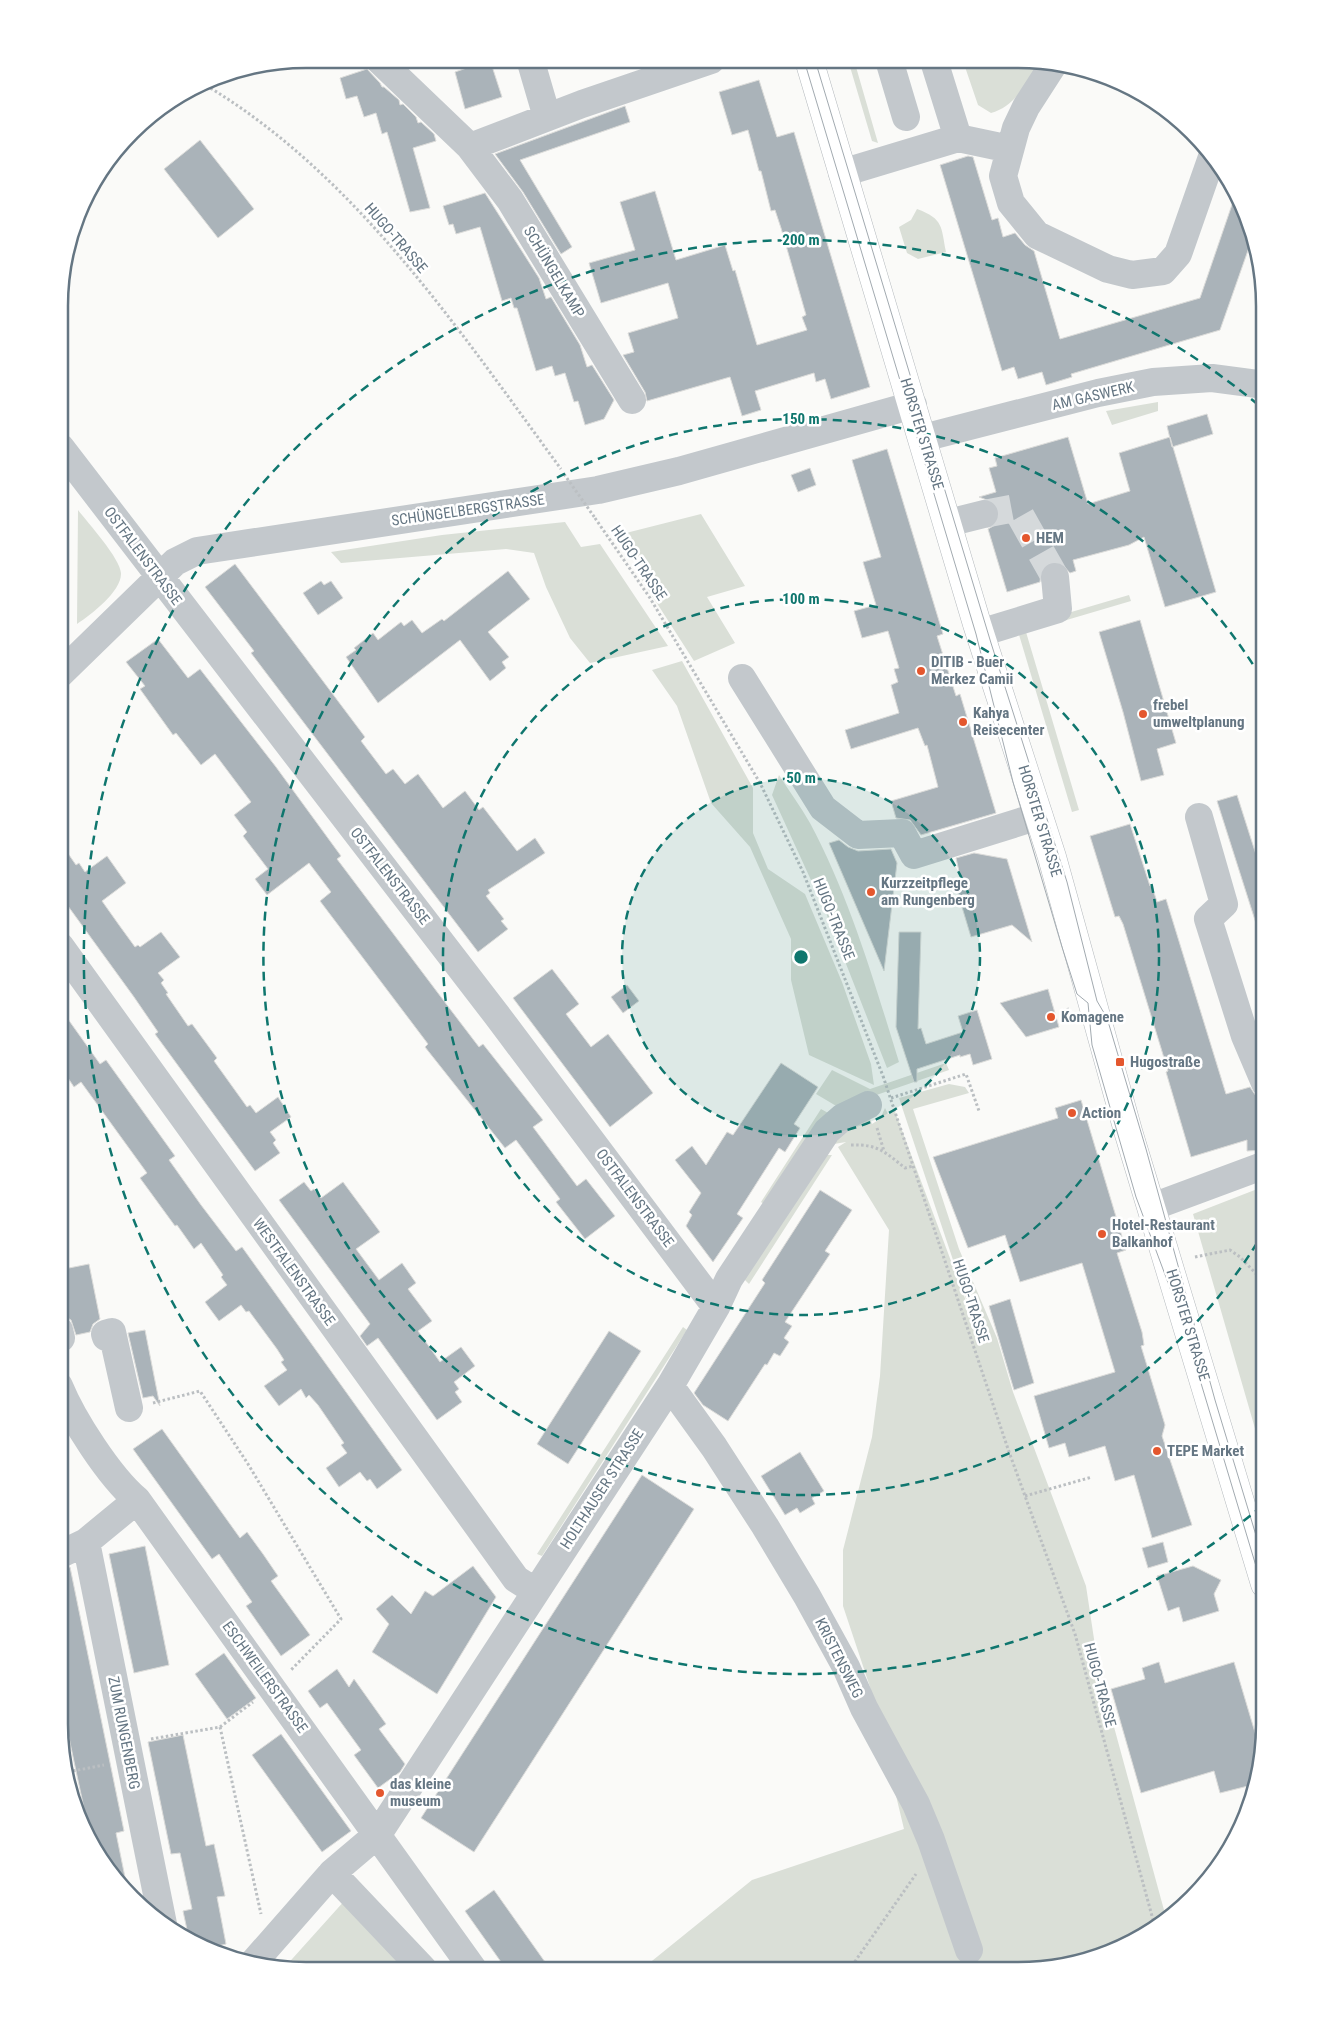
<svg xmlns="http://www.w3.org/2000/svg" width="1324" height="2029" font-family="'Roboto Condensed',sans-serif">
<style>
.green{fill:#dadfd7}
.building{fill:#aab3b9;stroke:#dcdcda}
.lines{fill:none;stroke-linecap:round;stroke-linejoin:round}
.minor-tunnel{stroke:#d5d9db;stroke-width:28;stroke-dasharray:28 14;stroke-linecap:butt}
.major-casing{stroke:#b5babe;stroke-width:29}
.path{stroke:#bbbfc2;stroke-width:3;stroke-dasharray:2.5 2.5;stroke-linecap:butt}
.minor{stroke:#c3c8cc;stroke-width:28}
.major{stroke:#fff;stroke-width:28}
.tram{stroke:#a2aab0;stroke-width:1}
.path-bridge{stroke:#bbbfc2;stroke-width:3;stroke-dasharray:2.5 2.5;stroke-linecap:butt}
.ring{fill:none;stroke:#0f766e;stroke-width:2.5;stroke-dasharray:9 6}
.poi-dot{fill:#e4572e;stroke:#fff;stroke-width:2}
.labels{text-anchor:middle;dominant-baseline:central;stroke-width:5;stroke-linejoin:round;paint-order:stroke}
.street-label{font-size:15px;fill:#657683;stroke:#fff}
.poi-label{font-size:15px;font-weight:bold;fill:#657683;stroke:#fff;text-anchor:start}
.rim{fill:none;stroke:#657683;stroke-width:2.5}
.centre{fill:#0f766e;stroke:#fff;stroke-width:2.5}
.ring-label{font-size:15px;text-anchor:middle;font-weight:bold;fill:#0f766e;stroke:#fff;stroke-width:5;stroke-linejoin:round;paint-order:stroke}
</style>
<rect width="100%" height="100%" fill="#fafaf8"/>
<!-- green -->
<path class="green" d="M848,60h6l24,83 -6,-2z
M963,61h79c-14,20 -26,45 -51,52l-13,-8z
M917,209c27,10 24,18 29,43l-28,7 -11,-6 -8,-26 12,-7z
M1158,402v9l-46,14 -6,-14z
M78,510c10,13 42,48 43,63 1,18 -30,42 -44,51z
M701,514l44,72 -38,11 28,46 -41,18 -59,-92 6,-4 -19,-31z
M565,522l16,25 19,-3 68,102 -78,17 -20,-25 -24,-51 -12,-34 -28,-4 -165,14 -10,-11 111,-17z
M1129,595l2,6 -105,31 53,178 -7,2 -55,-184z
M682,661l71,127v45l15,36 37,25 37,88 29,82 3,21 -65,-30 -18,-75v-41l-41,-92 -39,-44 -34,-97 -25,-36z
M779,775c10,16 22,32 31,48 40,75 64,158 89,239l-12,6 -61,-155 -54,-118z
M946,1063l3,7 -90,31 -16,9 -27,-16 16,-24 38,19z
M949,1084l16,3 4,6 -56,16 46,140 38,89 16,54 73,194 13,86 68,249 -54,30 -94,19 -377,-1 110,-89 152,-51 -34,-142 -27,-81v-56l29,-113 8,-61 9,-146 -51,-83 8,-5 -24,4 45,-35 5,13 8,-5 5,-11 3,6 6,-5 78,208 -73,-219z
M821,1109l9,5 -61,94 -8,-6z
M824,1155h8l-83,129 -5,-5z
M1265,1186v277l-72,-249z
M683,1327l4,3 -145,226 -5,-2z
M346,1899l89,70 -151,-1z"/>
<!-- building -->
<path class="building" d="M490,60l12,37 -37,12 -10,-37z
M367,69l13,14 2,4h2l15,13 1,5 3,-1 13,13 2,6 3,-1 13,12 2,7 -23,7 17,60 -20,4 -23,-80 -5,2 -6,-21 -12,4 -7,-21 -11,3 -6,-21z
M759,80l18,57 17,-5 76,255 -39,12 -6,-20 -9,3 -2,-9 -59,18 6,19 -19,6 -12,-39 -83,24 -2,-9 -22,-37 11,-3 -6,-19 50,-15 -10,-35 -67,20 -12,-40 46,-13 -15,-48 35,-11 21,69 49,-15 8,26 2,-1 22,75 50,-15 -5,-13 4,-2 -25,-87 -6,-18 -4,1 -10,-40h-2l-11,-41 -16,5 -13,-43z
M625,106l5,16 -110,38 52,87 -11,7 -38,-62 -28,-38z
M200,140l54,69 -36,29 -54,-69z
M968,156l5,1 19,63 6,-2 5,19 12,-4 10,12 9,6 26,88 140,-41 36,-105 10,18 6,28 -32,91 -149,44 1,3 -26,8 -4,-13 -24,7 -4,-12 -12,4 -62,-206z
M485,193l54,85 7,21 5,-2 29,48 7,22 5,-2 22,35 -10,19 -19,6 -7,-24 -4,1 -9,-29 -10,3 -3,-10 -16,5 -19,-63h-3l-3,-10 -9,3 -22,-74 -24,7 -3,-10 -4,1 -6,-19z
M1207,414l6,20 -41,13 -5,-21z
M1068,437l20,67 42,-13 -11,-38 51,-16 46,155 -51,15 -21,-70 -15,8 -56,15 3,11 -6,2 -9,-10 -8,-1 -7,2 -5,7 -1,11 -33,10 -19,-63 7,-4 4,-6v-9l-4,-7 -16,-6 17,-5 -7,-24 8,-2 -2,-8z
M887,449l56,185 -6,2 19,60 4,-2 36,119 -75,22 -11,-15 -14,-2 -5,-17 47,-14 -11,-42 -2,1 -7,-18 -67,21 -6,-19 54,-17 -8,-28 7,-3 -4,-13 5,-1 -11,-37 -26,7 -8,-27 22,-6 -13,-43 18,-5 -29,-97z
M810,468l6,17 -18,7 -7,-17z
M235,564l130,173 -4,4 25,33 7,-5 12,15 13,-10 25,34 22,-17 14,19 4,-3 34,44 18,-13 10,15 -57,37 2,3 -4,3 18,23 -3,2 7,8 -30,23 -227,-299 3,-2 -49,-64z
M508,571l22,28 -42,33 21,25 -7,5 4,6 -16,13 -30,-41 -82,63 -32,-46 10,-7 -2,-2 19,-15 5,7 23,-18 3,4 8,-6 10,13 20,-14 2,2z
M321,581l3,4 7,-4 12,17 -25,17 -15,-22z
M1140,620l36,123 -19,6 7,26 -23,6 -18,-69 -24,-80z
M158,639l30,39 12,-9 76,98 65,89 -4,3 113,150 29,38 4,-3 60,76 -10,7 44,59 9,-7 29,37 -30,23 -29,-37 4,-3 -44,-59 -11,8 -80,-101 3,-3 -108,-143 11,-9 -22,-29 -42,32 -12,-16 13,-10 -25,-33 4,-4 -13,-17 17,-13 -36,-48 -14,11 -25,-32 -3,2 -33,-46 5,-3 -19,-24z
M1237,795l22,69 6,-2v76l-4,1 -44,-138z
M1130,824l20,62h2l5,16 9,-3 60,195 24,-7 6,9 9,2v52l-18,1v-11l-56,17 -25,-85 2,-1 -45,-147 -4,-8 -4,1 -25,-81z
M839,840l9,7 10,4 33,-2 6,14 -13,108 -55,-128z
M60,842l16,23 3,-2 6,9 22,-16 19,27 -24,18 17,24 16,22 3,-2 2,2 21,-15 19,25 -22,16 6,7 -3,3 7,10 -2,1 22,32 4,-2 25,34 -3,3 33,46 3,-2 6,8 22,-16 13,20 -21,15 6,8 -3,3 7,10 -25,18 -100,-137 3,-2 -24,-35 -74,-102z
M974,853l33,6 25,83 -20,-17 -41,12 -15,-50 6,-2 -6,-27z
M899,932h22l-3,97 3,-1 5,16 37,-12 -5,-16 19,-6 15,49 -19,6 -3,-11 -10,3v-2l-43,14v13h-3l-18,-55z
M552,969l27,35 -13,10 25,33 17,-13 45,59 -43,34 -97,-129z
M627,985l12,16 -16,12 -12,-16z
M1048,989l11,38 -33,10 -26,-34z
M60,1008l40,56 6,-4 69,96 -6,4 32,45 35,46 6,-4 160,223 -25,19 -7,-10 -3,2 -7,-9 -21,15 -13,-19 21,-15 -6,-8 3,-2 -26,-38 -9,-10 -3,3 -5,-9 -22,17 -15,-20 23,-16 -6,-8 3,-2 -7,-11 -28,-38 -3,1 -5,-7 -22,16 -14,-19 22,-17 -6,-8 2,-2 -22,-32 -7,6 -17,-24 -2,1 -35,-48 7,-5 -50,-69 -16,-22 -7,5 -14,-21z
M781,1063l37,24 -24,37 6,4 -15,24 -6,-4 -42,66 6,4 -30,44 -27,-36 6,-11 -3,-3 12,-19 -26,-33 17,-14 14,19 21,-33 6,3z
M1081,1100l45,150 -9,3 25,79 2,13 -3,1 24,79 -3,11 30,89 -40,13 -18,-63 -19,6 -10,-35 -36,11 -4,-14 -16,5 -15,-52 81,-24 -33,-109 -62,19 -15,-47 -37,13 -35,-91 125,-39 -3,-10z
M304,1182l7,9 3,-2 7,9 22,-16 37,50 -24,17 23,31 23,-17 14,20 -8,6 24,32 -14,10 22,31 21,-15 14,19 -21,16 5,7 -4,3 7,10 -25,18 -59,-82 -11,8 -7,-10 10,-12 -91,-124z
M820,1190l32,20 -27,41 5,3 -45,68 7,4 -8,12 5,4 -9,14 -6,-3 -7,12 -2,-1 -37,57 -25,-16 -9,-12 71,-110 -3,-3z
M89,1264l11,55 -7,5 -3,8 -14,3 -5,-15 -8,-5 -1,-6 -3,1v-40z
M1010,1299l24,84 -20,7 -25,-84z
M145,1330l10,51 5,25 -7,-10 -10,2 -15,-65z
M609,1331l32,20 -73,113 -31,-20z
M162,1429l78,109 7,-6 16,22 15,22 -7,5 39,54 -29,21 -35,-50 6,-4 -33,-48 -7,5 -79,-110z
M800,1452l24,39 -12,7 3,6 -15,9 -3,-5 -12,7 -24,-39z
M642,1475l52,34 -220,343 -53,-34z
M1163,1542l5,20 -20,6 -6,-20z
M145,1546l24,119 -35,8 -25,-119z
M473,1566l23,31 -59,97 -65,-42 17,-28 -13,-15 16,-14 19,19 14,-23 8,5z
M1193,1566l28,14 -7,14 5,17 -36,11 -4,-15 -11,4 -11,-35z
M70,1567l54,264 -8,2 12,59 -18,-18 -19,-33 -32,-150v-121z
M224,1653l32,45 -29,21 -32,-45z
M1159,1662l6,21 69,-21 28,94 -6,28 -36,9 -6,-22 -73,22 -30,-104 34,-10 -3,-11z
M337,1669l12,18 5,-8 32,45 -7,5 26,35 -5,8 -22,16 -24,-33 7,-5 -34,-47 -7,5 -12,-17z
M281,1734l70,97 -29,21 -70,-97z
M183,1735l23,111 8,-2 11,52 -8,1 9,47 -8,2 1,8 -30,-15 -6,-28 9,-2 -12,-56 -9,1 -23,-112z
M494,1890l56,79h-44l-41,-58z"/>
<g class="lines">
<!-- minor-tunnel -->
<path class="minor-tunnel" d="M984,514l32,-6 39,69"/>
<!-- major casing -->
<g class="major-casing">
<path id="major" d="M809,60l168,564 75,233 76,274 137,453"/>
</g>
<!-- path -->
<path class="path" d="M202,83c153,90 256,246 359,386
M595,518l55,80 110,185 43,89 80,204
M1062,1011l7,-2
M891,1098l75,-24 13,37
M894,1109l114,340 67,185 80,293
M877,1128l7,23
M851,1145c27,-1 34,7 54,23l8,-2
M59,1202l4,-3 -3,-5
M1195,1257l35,-7 10,7 25,26
M153,1403l47,-12 48,73 93,155 -51,52
M1025,1496l67,-19
M220,1727l33,-25
M151,1739l69,-12 41,187
M68,1772l36,-7
M849,1970l67,-96"/>
<!-- minor -->
<path class="minor" d="M378,59l92,88 112,-43 129,-44
M530,59l17,58
M889,60l17,57
M934,61l24,77
M1055,62l-29,45 -10,21 -13,48 8,27 26,32 71,34 24,6 31,-4 15,-17 35,-100
M470,147l40,53 122,200
M842,173l116,-35 52,11
M923,438l175,-45 55,-11 59,-4 53,7
M61,448l435,566 220,293
M948,523l36,-9
M980,633l78,-24 -3,-32
M60,674l115,-112 22,-11 401,-61 81,-19 234,-66
M742,678l81,130 35,27 44,-2 12,22 125,-39
M1199,817l25,87 -16,15 37,117 20,47
M60,946l456,633 19,12
M1152,1207l113,-42
M59,1330l2,8
M106,1337l-1,-3 7,-2 17,76
M59,1386c14,34 50,90 78,114l336,469
M670,1386l44,61 51,79 42,70 39,71 18,41 52,96 15,36 38,110
M86,1542l77,382
M59,1555l27,-13 51,-42
M332,1873l91,96
M253,1963l79,-90 46,-39 292,-448 46,-79 13,-28 98,-148 16,-14 25,-12"/>
<!-- major -->
<use href="#major" class="major"/>
<!-- tram -->
<path class="tram" d="M804,60l172,574 37,148 49,165 15,47 11,9 4,42 44,152 46,123 83,276
M815,60l176,583 76,239 30,119 10,17 39,131 69,251 50,165"/>
<!-- path-bridge -->
<path class="path-bridge" d="M564,474l31,44
M883,1076l11,33"/>
</g>
<!-- distance rings -->
<circle cx="801" cy="957" r="179" fill="#0f766e" fill-opacity=".12"/>
<g class="ring">
<circle cx="801" cy="957" r="179"/>
<circle cx="801" cy="957" r="358"/>
<path d="M1265 1230A538 538 0 1 1 1265 684"/>
<path d="M1262 1506A717 717 0 1 1 1262 408"/>
</g>
<!-- markers -->
<g class="poi-dot">
<circle cx="1026" cy="538" r="5"/>
<circle cx="921" cy="671" r="5"/>
<circle cx="1143" cy="714" r="5"/>
<circle cx="963" cy="722" r="5"/>
<circle cx="871" cy="892" r="5"/>
<circle cx="1051" cy="1017" r="5"/>
<rect x="1115" y="1057" width="10" height="10" rx="2.5"/>
<circle cx="1072" cy="1113" r="5"/>
<circle cx="1102" cy="1234" r="5"/>
<circle cx="1157" cy="1451" r="5"/>
<circle cx="380" cy="1793" r="5"/>
</g>
<g class="labels">
<!-- street labels -->
<g class="street-label">
<text transform="translate(396 238) rotate(49)">HUGO-TRASSE</text>
<text transform="translate(554 272) rotate(59)">SCHÜNGELKAMP</text>
<text transform="translate(1093 396) rotate(-13)">AM GASWERK</text>
<text transform="translate(922 434) rotate(73)">HORSTER STRASSE</text>
<text transform="translate(468 510) rotate(-8)">SCHÜNGELBERGSTRASSE</text>
<text transform="translate(143 556) rotate(53)">OSTFALENSTRASSE</text>
<text transform="translate(639 563) rotate(56)">HUGO-TRASSE</text>
<text transform="translate(1040 821) rotate(73)">HORSTER STRASSE</text>
<text transform="translate(390 876) rotate(52)">OSTFALENSTRASSE</text>
<text transform="translate(834 919) rotate(68)">HUGO-TRASSE</text>
<text transform="translate(635 1198) rotate(53)">OSTFALENSTRASSE</text>
<text transform="translate(294 1272) rotate(54)">WESTFALENSTRASSE</text>
<text transform="translate(971 1301) rotate(72)">HUGO-TRASSE</text>
<text transform="translate(1188 1325) rotate(73)">HORSTER STRASSE</text>
<text transform="translate(602 1489) rotate(-57)">HOLTHAUSER STRASSE</text>
<text transform="translate(839 1658) rotate(63)">KRISTENSWEG</text>
<text transform="translate(265 1677) rotate(54)">ESCHWEILERSTRASSE</text>
<text transform="translate(1100 1685) rotate(75)">HUGO-TRASSE</text>
<text transform="translate(124 1733) rotate(79)">ZUM RUNGENBERG</text>
</g>
<!-- poi labels -->
<g class="poi-label">
<text x="1036" y="538">HEM</text>
<text x="931" y="662">DITIB - Buer<tspan x="931" dy="17">Merkez Camii</tspan></text>
<text x="1153" y="705">frebel<tspan x="1153" dy="17">umweltplanung</tspan></text>
<text x="973" y="713">Kahya<tspan x="973" dy="17">Reisecenter</tspan></text>
<text x="881" y="883">Kurzzeitpflege<tspan x="881" dy="17">am Rungenberg</tspan></text>
<text x="1061" y="1017">Komagene</text>
<text x="1130" y="1062">Hugostraße</text>
<text x="1082" y="1113">Action</text>
<text x="1112" y="1225">Hotel-Restaurant<tspan x="1112" dy="17">Balkanhof</tspan></text>
<text x="1167" y="1451">TEPE Market</text>
<text x="390" y="1784">das kleine<tspan x="390" dy="17">museum</tspan></text>
</g>
</g>
<!-- crop -->
<path d="M0 0H1324V2029H0ZM306 68H1018A238 238 0 0 1 1256 306V1724A238 238 0 0 1 1018 1962H306A238 238 0 0 1 68 1724V306A238 238 0 0 1 306 68Z" fill="#fff" fill-rule="evenodd"/>
<path class="rim" d="M306 68H1018A238 238 0 0 1 1256 306V1724A238 238 0 0 1 1018 1962H306A238 238 0 0 1 68 1724V306A238 238 0 0 1 306 68Z"/>
<circle cx="801" cy="957" r="8" class="centre"/>
<g class="ring-label">
<text x="801" y="245">200 m</text>
<text x="801" y="424">150 m</text>
<text x="801" y="604">100 m</text>
<text x="801" y="783">50 m</text>
</g>
</svg>
